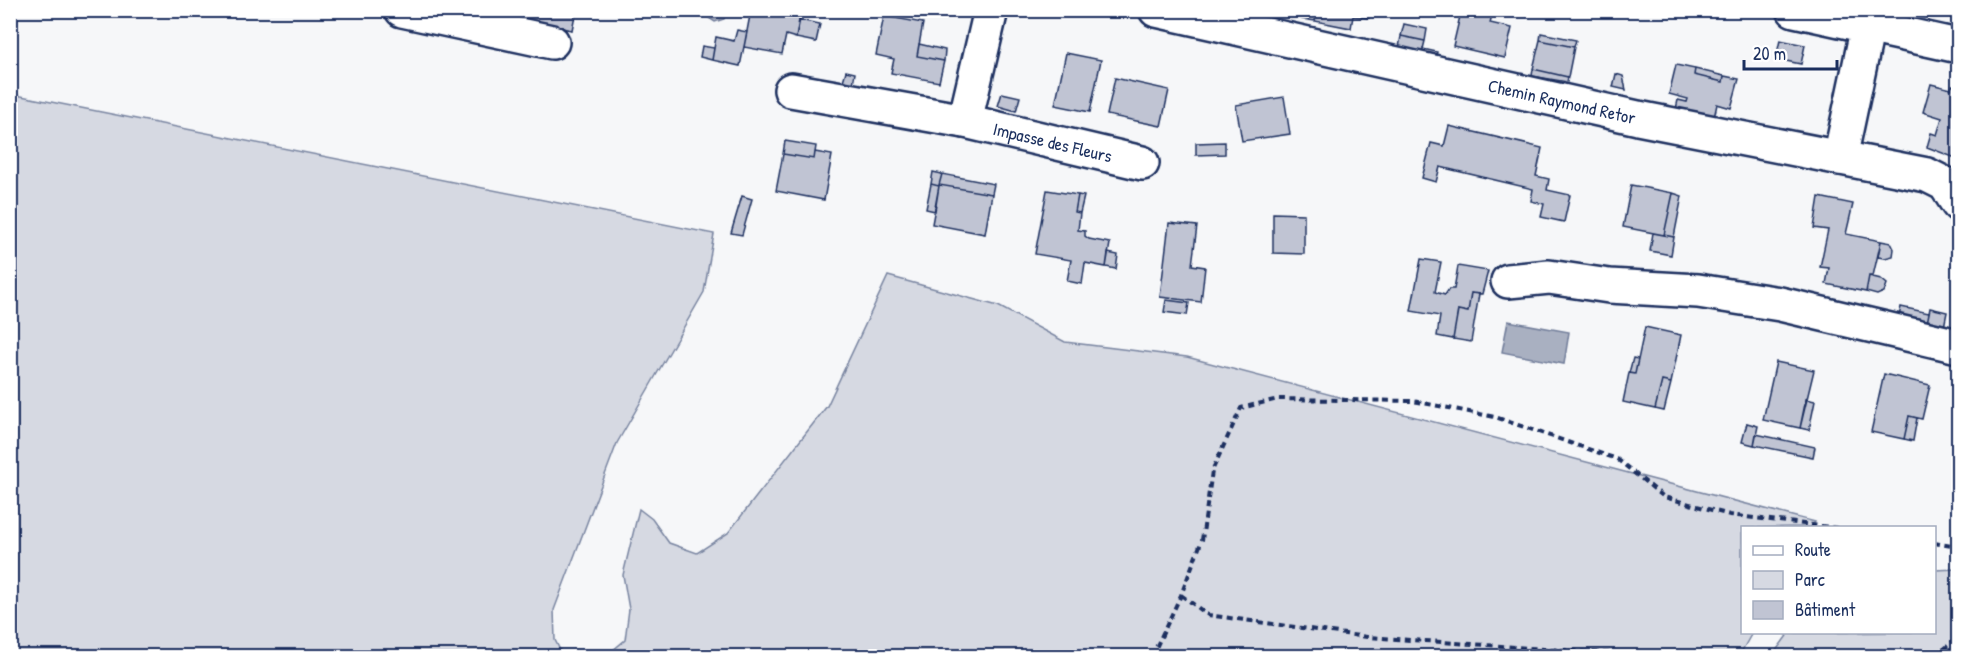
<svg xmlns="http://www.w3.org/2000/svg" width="1969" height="667" font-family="'Patrick Hand',sans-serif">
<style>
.green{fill:#d6d9e2;stroke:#7884a0;stroke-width:1.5}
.water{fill:#a9b0c1;stroke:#707c99;stroke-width:1.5}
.building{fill:#c0c4d3;stroke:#1b2f5e;stroke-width:1.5}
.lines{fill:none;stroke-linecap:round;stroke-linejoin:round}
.minor-casing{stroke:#1b2f5e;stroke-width:38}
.path{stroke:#1b2f5e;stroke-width:4;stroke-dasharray:6 4.5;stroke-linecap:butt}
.minor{stroke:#fff;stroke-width:33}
.labels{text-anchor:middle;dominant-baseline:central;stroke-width:6;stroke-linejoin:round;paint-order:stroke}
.street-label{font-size:18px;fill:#1b2f5e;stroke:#fff}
</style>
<rect width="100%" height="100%" fill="#f6f7f9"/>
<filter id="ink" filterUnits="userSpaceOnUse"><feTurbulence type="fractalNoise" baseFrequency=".0167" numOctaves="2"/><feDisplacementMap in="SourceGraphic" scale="12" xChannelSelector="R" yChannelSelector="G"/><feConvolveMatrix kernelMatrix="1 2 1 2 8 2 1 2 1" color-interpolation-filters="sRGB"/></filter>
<g filter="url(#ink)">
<!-- green -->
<path class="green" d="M11,94l703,140 -10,58 -87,151 -63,167 1,30 8,16h-552z
M888,276l110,30 67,36 122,15 628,165 -4,5 -69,1v104l10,1 -13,23h-1133l19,-16 4,-31 -6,-34 16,-66 13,10 17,24 28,10 31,-20 99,-127z
M1958,569v87h-186l17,-23 145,-1 1,-62z"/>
<!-- water -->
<path class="water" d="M705,11h21l-2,8 -9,3 -11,-7z
M1508,321l61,11 -5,32 -62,-12z"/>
<!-- building -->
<path class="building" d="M482,10h41l-2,10z
M523,10h53l-4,20 -51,-10z
M751,10h51l-6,28 -10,-3 -4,19 -38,-7z
M1254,10h24l-3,11 -22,-5z
M1303,10h14l-2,11 -13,-2z
M1317,10h37l-3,18 -36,-7z
M1354,10h16l-1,8 -16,-2z
M1454,10h39l-3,13 22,5 -7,30 -52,-12 8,-34z
M884,16l39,7 -6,33 27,5 -5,21 -48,-9 3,-14 -18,-4z
M799,20l21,4 -4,18 -20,-4z
M1404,24l23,5 -2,12 -24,-5z
M737,30l10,2 -7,34 -28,-6 4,-23 18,4z
M1541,33l35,7 -2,7 -34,-7z
M1401,36l24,5 -3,12 -23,-5z
M1540,40l34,7 -6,30 -35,-8z
M1780,40l25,5 -4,19 -25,-5z
M919,44l26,6 -1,11 -27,-5z
M702,46l12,2 -2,12 -12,-3z
M1423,49l14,3 -2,8 -13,-3z
M1066,53l35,7 -11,52 -35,-7z
M1676,65l19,4 -1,6 29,7 1,-6 15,3 -8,29 -14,-4 -3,14 -38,-9 2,-9 9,2 1,-3 -19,-5z
M1533,69l35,8 -1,5 -35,-6z
M1695,69l29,7 -1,6 -29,-7z
M846,71l9,2 -2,11 -10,-3z
M1616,74l7,2 3,14 -13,-3z
M1115,78l54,12 -8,36 -54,-11z
M1931,84l20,5 1,-4 6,2v72l-31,-12 4,-14 6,2 5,-17 -19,-6z
M1002,93l18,4 -4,14 -18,-5z
M1284,97l6,37 -48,7 -6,-36z
M1449,126l93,22 -6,28 13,3 -2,11 23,5 -6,27 -23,-5 3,-13 -13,-3 2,-12 -93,-22 -4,15 -14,-4 9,-35 13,3z
M785,141l31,5 -2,13 -31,-5z
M1225,142v12l-29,1v-12z
M815,152l17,3 -8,45 -48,-9 7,-37 31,5z
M933,172l9,2 -3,11 53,9 -7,40 -53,-10 7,-38 -8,-2z
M942,174l52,10 -2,10 -53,-9z
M931,184l8,2 -4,25 -9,-2z
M1631,185l42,8 -9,42 -41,-8z
M1047,190l31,5 -3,17 5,1 -2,17 7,1v5l4,3 21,4 -4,24 -21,-4 -3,21 -15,-3 4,-21 -36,-6z
M1673,193l9,3 -8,41 -10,-2z
M1078,195l6,1 -4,17 -5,-1z
M742,196l10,3 -10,36 -11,-2z
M1819,197l34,7 -7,30 35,7 -8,35h-4l-3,16 -40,-8 3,-16 -9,-1 8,-37 -14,-2z
M1273,213l31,1v40l-31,-1z
M1169,223l28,3 -5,39 13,2 -4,35 -41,-5z
M1653,233l21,4 -3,18 -21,-4z
M1881,241l10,2 3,6 -1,7 -8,2 -7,-1z
M1108,253l10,2 -2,14 -10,-2z
M1421,259l20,3 -6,30 10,3 4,-6h5l4,-23 30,5 -6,23 -11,-1 -3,19 -10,-2 -5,29 -16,-3 3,-20 -29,-5z
M1869,276l12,3 6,5 -3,8 -7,3 -11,-3z
M1471,293l8,1 -8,48 -18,-3 5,-29 10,2z
M1166,300l23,3 -2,12 -23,-3z
M1901,307l28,6 -3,15 -28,-7z
M1930,308l17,4 -4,20 -17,-4z
M1645,327l36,8 -10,48 -9,-2 -7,28 -32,-7 6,-29 6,1z
M1633,358l5,1 -3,15 -6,-1z
M1776,362l38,8 -14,58 -37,-8z
M1884,374l46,11 -8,34 -13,-3 -5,23 -33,-7z
M1662,381l9,2 -7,28 -9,-2z
M1806,399l9,2 -6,29 -9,-2z
M1909,416l8,2 -4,23 -9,-2z
M1747,423l11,3 -4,19 -12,-3z
M1756,434l59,13 -2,10 -59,-12z"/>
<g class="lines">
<!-- minor casing -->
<g class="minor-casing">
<g id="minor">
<path d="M402,10l150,32"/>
<path id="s1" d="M1156,10l482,108 289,57 18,9 13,20"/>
<path d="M1794,10l164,36"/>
<path id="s2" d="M791,90l174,31 177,42"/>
<path d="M965,121l26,-111"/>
<path d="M1840,158l28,-132"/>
<path d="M1508,281l41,-4 60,9 89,5 82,13 178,42"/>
</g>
</g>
<!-- path -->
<path class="path" d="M1934,543l24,4
M1181,595l27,20 159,22 282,19
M1152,656l29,-61 21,-55 10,-69 29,-63 37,-9 135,2 82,16 122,42 47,38 66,18 107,13
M1935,656l23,-18"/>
<!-- minor -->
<use href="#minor" class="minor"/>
</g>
</g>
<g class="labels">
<!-- street labels -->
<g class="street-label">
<text stroke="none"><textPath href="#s1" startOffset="416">Chemin Raymond Retor</textPath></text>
<text stroke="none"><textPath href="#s2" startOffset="267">Impasse des Fleurs</textPath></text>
</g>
</g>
<!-- margin -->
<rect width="1969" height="667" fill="none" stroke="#fff" stroke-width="36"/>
<rect x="18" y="18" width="1933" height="631" fill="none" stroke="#1b2f5e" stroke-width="2" filter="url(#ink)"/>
<!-- legend -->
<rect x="1741" y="526" width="195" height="108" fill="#ffffff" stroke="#a4acbf" stroke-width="1.5"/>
<rect x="1753" y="546" width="30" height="9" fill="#ffffff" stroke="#a4acbf" stroke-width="1.5"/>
<text x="1795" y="556" font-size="18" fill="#1b2f5e">Route</text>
<rect x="1753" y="571" width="30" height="18" fill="#d6d9e2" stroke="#a4acbf" stroke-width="1.5"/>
<text x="1795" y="586" font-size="18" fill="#1b2f5e">Parc</text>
<rect x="1753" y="601" width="30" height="18" fill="#c0c4d3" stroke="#a4acbf" stroke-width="1.5"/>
<text x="1795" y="616" font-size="18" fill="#1b2f5e">Bâtiment</text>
<!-- scale -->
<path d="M1744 60v9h93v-9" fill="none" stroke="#1b2f5e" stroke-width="3"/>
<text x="1753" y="60" font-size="18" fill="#1b2f5e" stroke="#ffffff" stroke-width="4.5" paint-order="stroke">20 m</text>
</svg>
